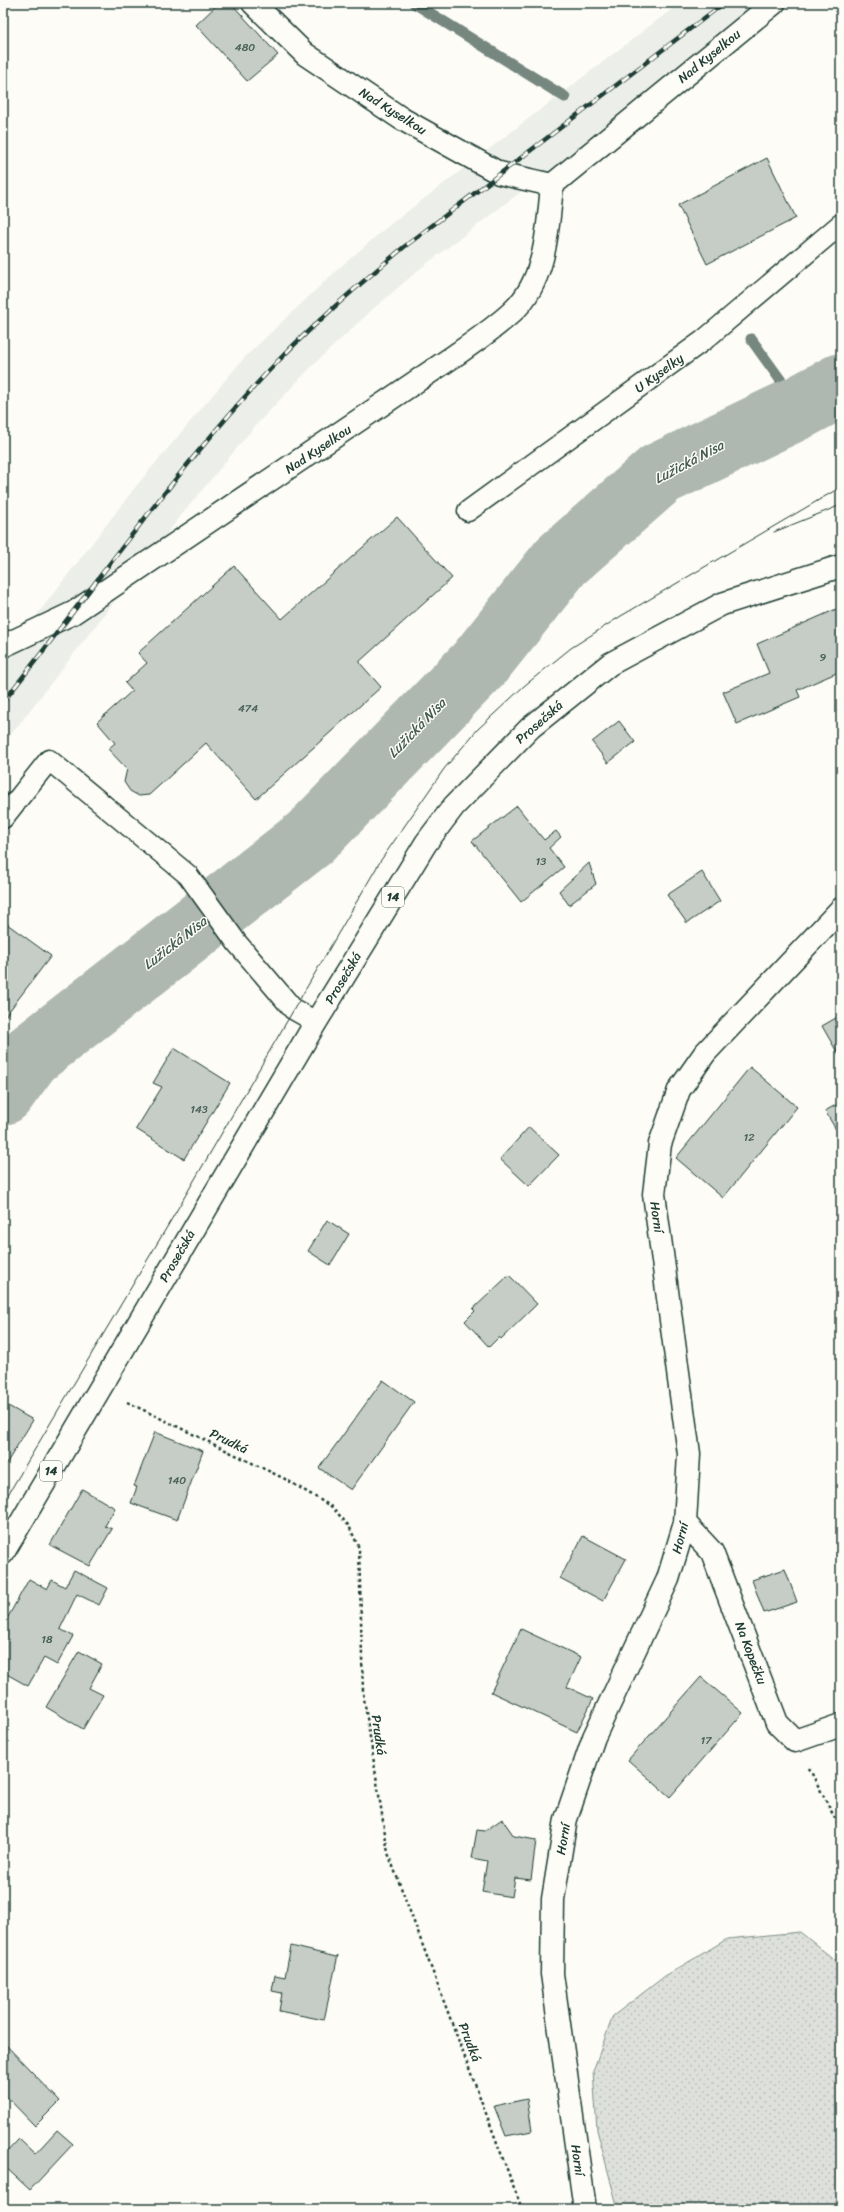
<svg xmlns="http://www.w3.org/2000/svg" width="844" height="2212" font-family="Sriracha,sans-serif">
<style>
.built{fill:#eceee9}
.grass{fill:url(#grass-dots);stroke:#7e8e88}
.lines{fill:none;stroke-linecap:round;stroke-linejoin:round}
.stream{stroke:#75877f;stroke-width:11}
.river{stroke:#aeb8b1;stroke-width:64}
.building{fill:#c6cdc7;stroke:#1f3d34}
.lane-casing{stroke:#1f3d34;stroke-width:23}
.street-casing{stroke:#1f3d34;stroke-width:25}
.primary-casing{stroke:#1f3d34;stroke-width:25}
.path{stroke:#1f3d34;stroke-width:2.5;stroke-dasharray:3 3;stroke-linecap:butt}
.lane{stroke:#fdfcf7;stroke-width:20}
.street{stroke:#fdfcf7;stroke-width:22}
.primary{stroke:#fdfcf7;stroke-width:22}
.tram{stroke:#1f3d34;stroke-width:1}
.rail-casing{stroke:#1f3d34;stroke-width:4.5}
.rail{stroke:#fdfcf7;stroke-width:3;stroke-dasharray:9;stroke-linecap:butt}
.labels{text-anchor:middle;dominant-baseline:central;stroke-width:3;stroke-linejoin:round;paint-order:stroke}
.number-label{font-size:11px;fill:#496159}
.shield{fill:#fdfcf7;stroke:#62766e;stroke-width:1}
.shield-label{font-size:12px;font-weight:bold;fill:#1f3d34}
.street-label{font-size:13px;fill:#1f3d34;stroke:#fdfcf7}
.water-label{font-size:14px;font-style:italic;fill:#435c53;stroke:#fdfcf7}
</style>
<defs>
<pattern id="grass-dots" width="8" height="8" patternUnits="userSpaceOnUse"><rect width="8" height="8" fill="#dde0db"/><path d="M2 2h.1M6 6h.1" fill="none" stroke="#bdc1bd" stroke-width="1.8" stroke-linecap="round"/></pattern>
</defs>
<rect width="100%" height="100%" fill="#fdfcf7"/>
<filter id="ink" filterUnits="userSpaceOnUse"><feTurbulence type="fractalNoise" baseFrequency=".025" numOctaves="2"/><feDisplacementMap in="SourceGraphic" scale="8" xChannelSelector="R" yChannelSelector="G"/><feConvolveMatrix kernelMatrix="1 2 1 2 8 2 1 2 1" color-interpolation-filters="sRGB"/></filter>
<g filter="url(#ink)">
<!-- built -->
<path class="built" d="M680,3h88l-347,265 -48,41 -58,54 -60,63 -76,92 -176,227v-86l134,-174 107,-127 94,-89 49,-42z"/>
<!-- grass -->
<path class="grass" d="M800,1932l41,33v244h-223l-21,-79 -4,-59 20,-55 52,-40 62,-37z"/>
<g class="lines">
<!-- stream -->
<path class="stream" d="M414,3l151,94
M751,339l49,68"/>
<!-- river -->
<path class="river" d="M3,1093l27,-37 280,-218 169,-174 82,-103 99,-87 140,-67 41,-22"/>
</g>
<!-- building -->
<path class="building" d="M219,3h12l47,52 -31,26 -51,-56z
M767,158l29,60 -89,46 -29,-59z
M397,517l55,61 -93,84 22,25 -125,112 -50,-56 -57,52 -10,1 -9,-5 -6,-9 3,-13 -19,-20 7,-6 -18,-21 35,-31 -7,-8 22,-20 -9,-10 96,-87 48,53z
M841,607v64l-44,19 3,7 -63,27 -14,-32 46,-19 -12,-29z
M619,721l16,21 -27,21 -16,-21z
M517,806l27,34 12,-9 5,6 -12,11 15,19 -43,35 -49,-61z
M589,863l7,21 -27,21 -10,-14z
M702,872l18,29 -33,22 -20,-28z
M3,921l48,35 -48,63z
M841,1015v44l-19,-33z
M174,1048l56,35 -46,76 -48,-30 26,-42 -9,-4z
M750,1067l47,40 -74,91 -47,-40z
M841,1102v36l-16,-27z
M529,1127l30,28 -30,31 -29,-27z
M327,1220l22,14 -19,31 -22,-14z
M509,1275l28,29 -36,35 -2,-2 -10,10 -24,-26 10,-10 -2,-2z
M383,1380l31,22 -63,88 -32,-22z
M3,1403l30,17 -30,49z
M155,1432l48,19 -26,69 -46,-17 6,-16 -3,-1z
M82,1489l33,19 -10,18 7,3 -22,37 -40,-21z
M583,1536l43,23 -23,42 -43,-23z
M785,1569l12,33 -33,11 -12,-33z
M74,1570l34,18 -9,17 -22,-11 -17,35 13,7 -16,29 -13,-7 -16,28 -25,-14v-46l26,-47 18,10 5,-9 13,7z
M521,1629l60,28 -14,30 26,12 -16,33 -86,-40z
M79,1651l23,13 -13,24 14,7 -20,34 -37,-22z
M701,1677l42,36 -73,84 -42,-37z
M502,1819l12,17 22,4 -5,40 -16,-2 -3,19 -30,-5 5,-31 -15,-3 5,-28 8,1z
M291,1946l45,11 2,-2 -14,65 -45,-9 3,-18 -10,-2 3,-16 10,2z
M3,2042l57,59 -25,25 -32,-33z
M527,2099l5,32 -26,5 -12,-30z
M57,2130l16,14 -43,46 -27,-25v-9l16,-17 16,15z"/>
<g class="lines">
<!-- lane casing -->
<g class="lane-casing">
<path id="lane" d="M468,511l236,-171 137,-116
M3,818l46,-58 139,115 49,68 56,66 23,13"/>
</g>
<!-- street casing -->
<g class="street-casing">
<path id="street" d="M253,3l52,51 97,65 97,54 53,12
M3,646l70,-33 381,-257c20,-14 41,-28 59,-45 33,-30 35,-84 39,-126l222,-182
M685,1523l27,29 65,171 18,18 46,-16
M585,2209l-33,-235 1,-75 13,-80 28,-82 74,-158 17,-56 4,-69 -35,-260 6,-50 19,-54 26,-37 136,-144"/>
</g>
<!-- primary casing -->
<g class="primary-casing">
<path id="primary" d="M3,1553l313,-531 110,-179 28,-37 76,-78 80,-64 112,-60 119,-38"/>
</g>
<!-- path -->
<path class="path" d="M127,1402l160,78 45,27 17,19 10,22 4,144 25,161 134,356
M809,1768l32,62"/>
<!-- lane -->
<use href="#lane" class="lane"/>
<!-- street -->
<use href="#street" class="street"/>
<!-- primary -->
<use href="#primary" class="primary"/>
<!-- tram -->
<path class="tram" d="M774,532l67,-27
M3,1503l164,-276 214,-367 63,-91 34,-40 46,-43 47,-38 50,-32 220,-129"/>
<!-- rail casing -->
<g class="rail-casing">
<path id="rail" d="M3,702c86,-108 166,-223 260,-325 43,-47 92,-89 141,-130l320,-244"/>
</g>
<!-- rail -->
<use href="#rail" class="rail"/>
</g>
</g>
<g class="labels">
<!-- number labels -->
<g class="number-label">
<text x="245" y="47">480</text>
<text x="823" y="657">9</text>
<text x="248" y="708">474</text>
<text x="541" y="861">13</text>
<text x="199" y="1109">143</text>
<text x="749" y="1137">12</text>
<text x="177" y="1480">140</text>
<text x="47" y="1639">18</text>
<text x="706" y="1740">17</text>
</g>
<!-- shield labels -->
<g class="shield">
<rect x="382" y="887" width="22" height="20" rx="3"/>
<rect x="40" y="1461" width="22" height="20" rx="3"/>
</g>
<g class="shield-label">
<text x="393" y="897">14</text>
<text x="51" y="1471">14</text>
</g>
<!-- street labels -->
<g class="street-label">
<text transform="translate(709 56) rotate(-39)">Nad Kyselkou</text>
<text transform="translate(393 111) rotate(32)">Nad Kyselkou</text>
<text transform="translate(659 373) rotate(-36)">U Kyselky</text>
<text transform="translate(318 449) rotate(-34)">Nad Kyselkou</text>
<text transform="translate(539 722) rotate(-41)">Prosečská</text>
<text transform="translate(343 978) rotate(-59)">Prosečská</text>
<text transform="translate(657 1217) rotate(82)">Horní</text>
<text transform="translate(177 1256) rotate(-60)">Prosečská</text>
<text transform="translate(229 1441) rotate(26)">Prudká</text>
<text transform="translate(680 1538) rotate(-75)">Horní</text>
<text transform="translate(751 1653) rotate(69)">Na Kopečku</text>
<text transform="translate(379 1735) rotate(82)">Prudká</text>
<text transform="translate(563 1839) rotate(-80)">Horní</text>
<text transform="translate(470 2042) rotate(69)">Prudká</text>
<text transform="translate(578 2160) rotate(82)">Horní</text>
</g>
<!-- water labels -->
<g class="water-label">
<text transform="translate(689 462) rotate(-28)">Lužická Nisa</text>
<text transform="translate(417 728) rotate(-46)">Lužická Nisa</text>
<text transform="translate(175 943) rotate(-38)">Lužická Nisa</text>
</g>
</g>
<!-- margin -->
<rect width="844" height="2212" fill="none" stroke="#fdfcf7" stroke-width="16"/>
<rect x="8" y="8" width="828" height="2196" fill="none" stroke="#1f3d34" stroke-width="1.5" filter="url(#ink)"/>
</svg>
